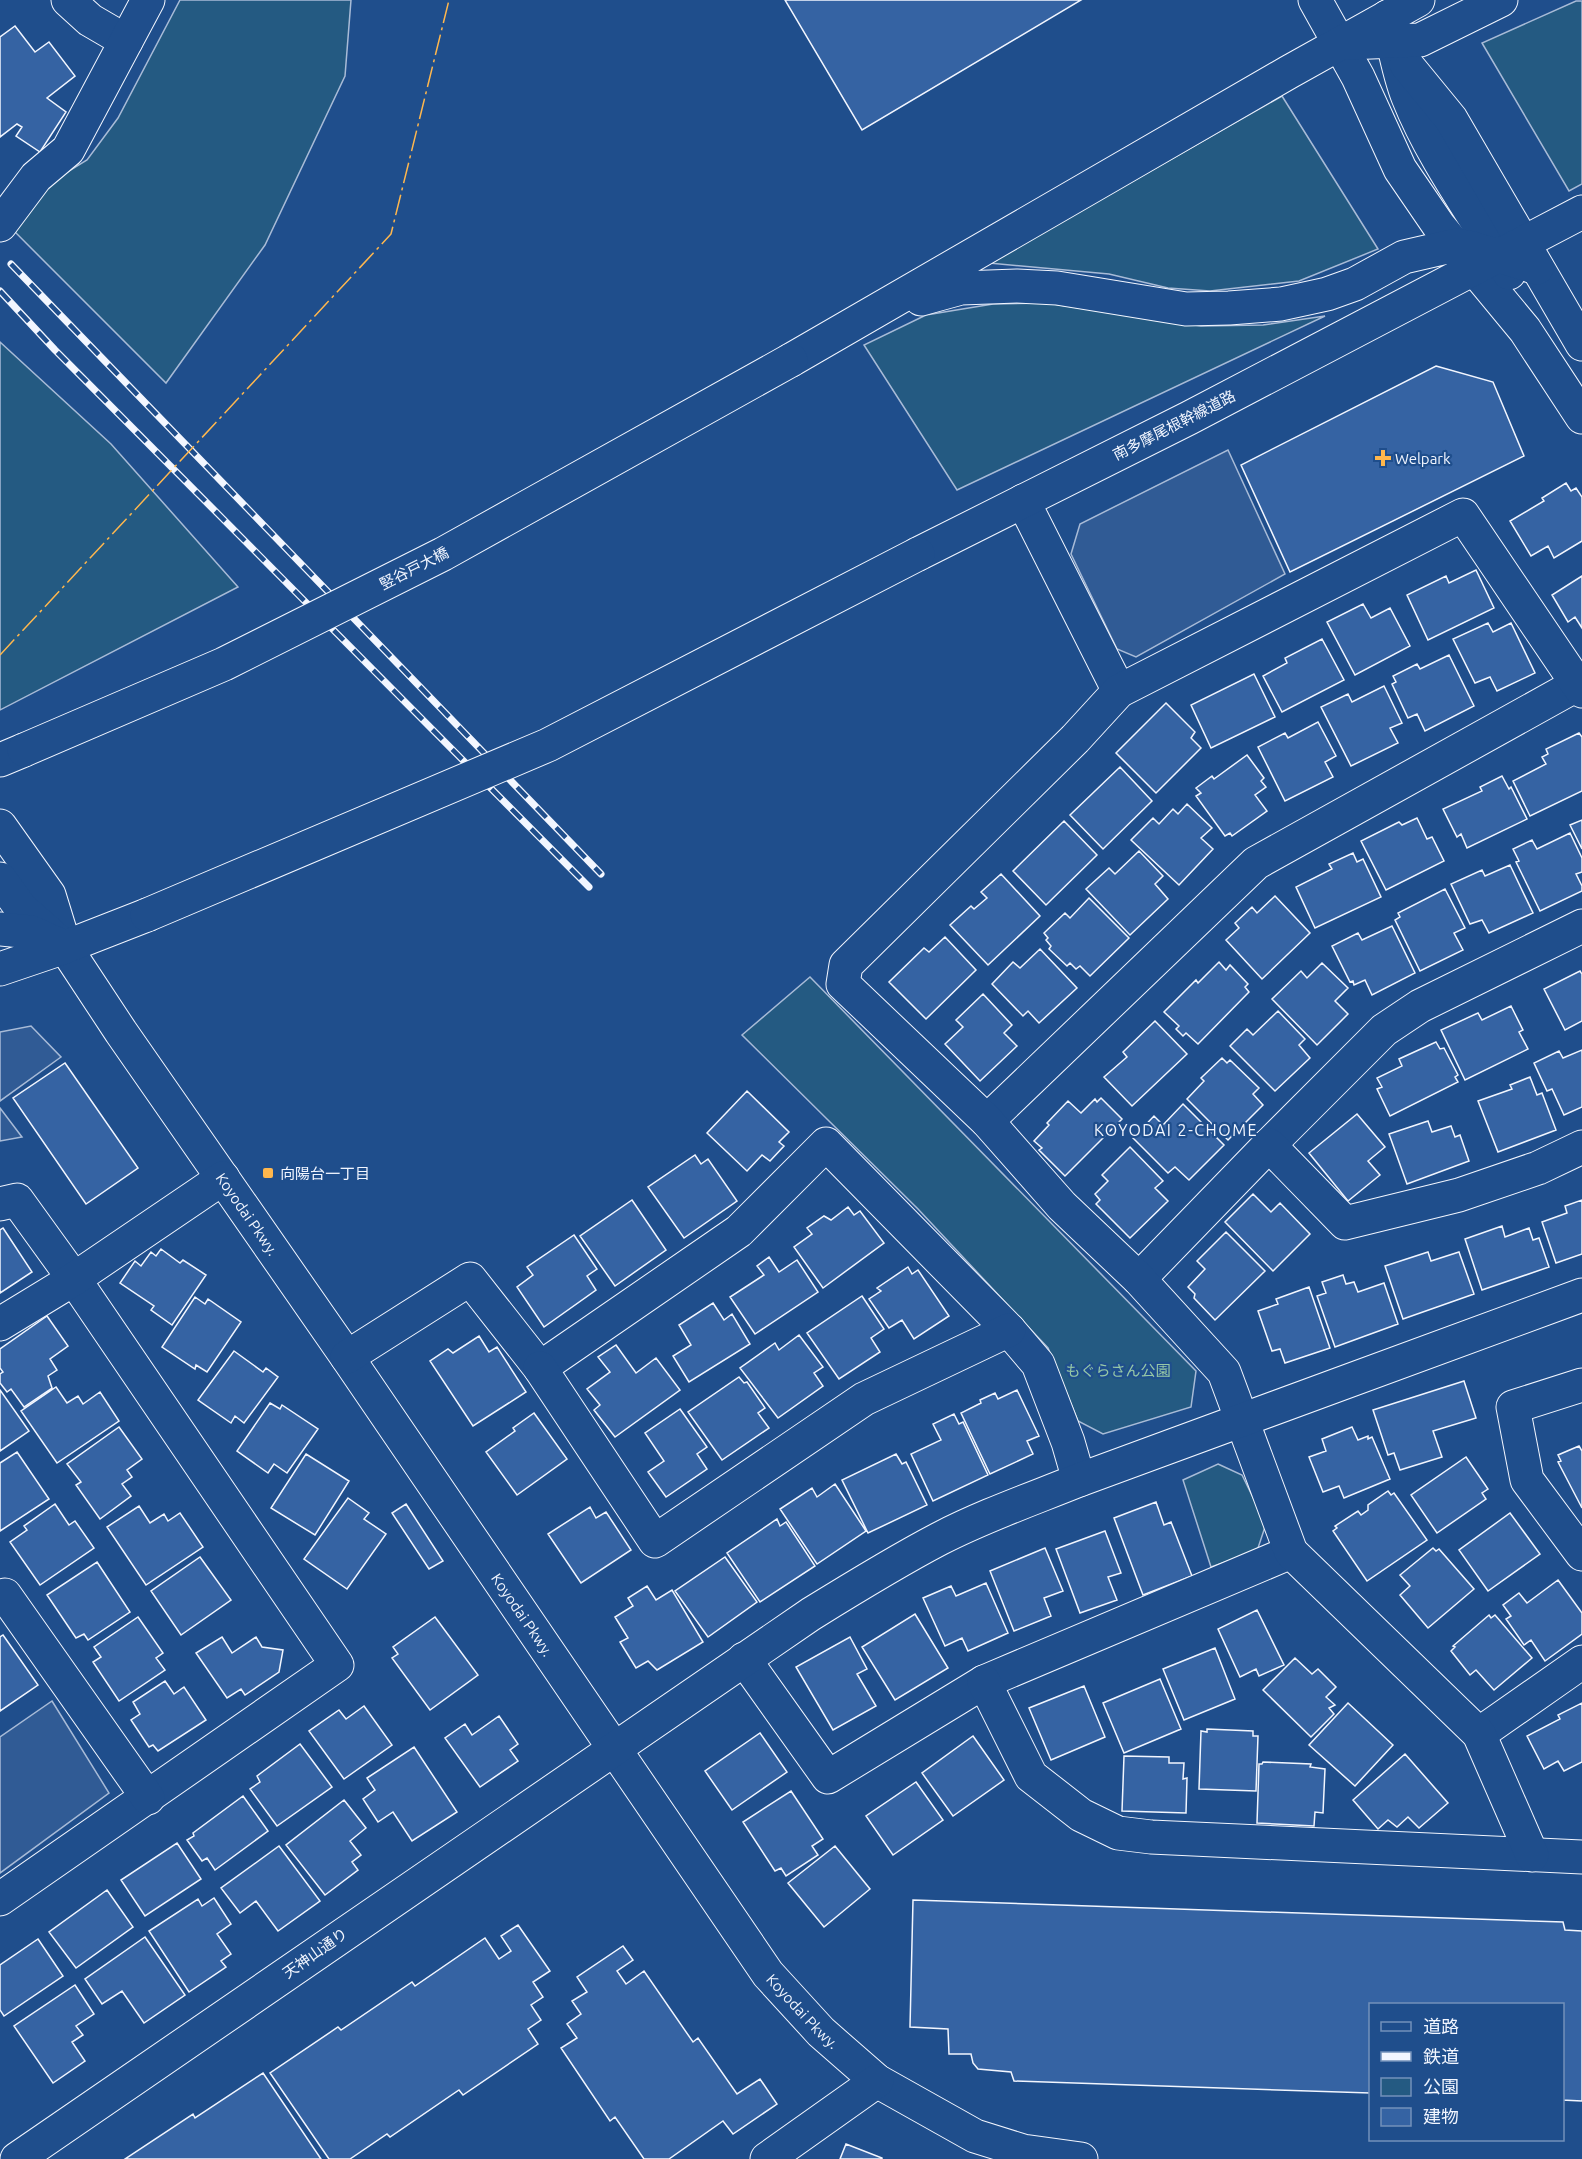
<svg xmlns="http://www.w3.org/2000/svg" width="1582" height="2159" font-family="Ubuntu,'Noto Sans JP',sans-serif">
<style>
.green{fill:#245a82;stroke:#a8bbd7;stroke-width:1.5}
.parking{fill:#305b95;stroke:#a8bbd7;stroke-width:1.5}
.building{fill:#3563a3;stroke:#f2f6ff;stroke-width:1.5}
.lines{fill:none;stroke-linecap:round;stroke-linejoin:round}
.minor-casing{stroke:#f2f6ff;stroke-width:35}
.major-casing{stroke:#f2f6ff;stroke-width:35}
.minor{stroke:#1f4e8c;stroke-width:33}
.major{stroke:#1f4e8c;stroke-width:33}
.rail-casing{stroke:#f2f6ff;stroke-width:7}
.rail{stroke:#1f4e8c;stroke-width:4.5;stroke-dasharray:14;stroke-linecap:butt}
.major-bridge-casing{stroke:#f2f6ff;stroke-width:35;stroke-linecap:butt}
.major-bridge{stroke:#1f4e8c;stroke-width:33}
.power{stroke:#ffb74d;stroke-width:1.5;stroke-dasharray:21 4.5 3 4.5;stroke-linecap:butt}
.poi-dot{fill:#ffb74d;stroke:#1f4e8c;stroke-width:2}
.labels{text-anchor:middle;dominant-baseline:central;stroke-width:4.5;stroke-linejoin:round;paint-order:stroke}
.street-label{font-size:15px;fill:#f2f6ff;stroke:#1f4e8c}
.poi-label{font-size:15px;fill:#f2f6ff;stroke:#1f4e8c;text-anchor:start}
.park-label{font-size:15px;fill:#97c8a6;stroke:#1f4e8c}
.neighbourhood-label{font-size:16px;letter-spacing:1.5px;fill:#f2f6ff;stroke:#1f4e8c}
</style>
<rect width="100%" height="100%" fill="#1f4e8c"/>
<!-- green -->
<path class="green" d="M180,0h171l-6,76 -80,169 -99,138 -152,-152 24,-41 49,-30 31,-42z
M1576,1h6v183l-13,7 -87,-148z
M1282,96l96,153 -79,32 -89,10 -42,-3 -59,-14 -120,-11z
M1046,303l155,23 62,-1 62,-9 -368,174 -93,-145 62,-30 67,-11z
M0,342l111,102 127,143 -238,123z
M810,977l386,394 -5,36 -88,27 -25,-13 -30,-73 -130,-139 -176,-174z
M1218,1464l24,11 24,49 -9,27 -46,16 -28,-87z"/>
<!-- parking -->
<path class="parking" d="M1228,450l57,124 -149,83 -19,-8 -46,-95 9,-30z
M31,1026l30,31 -61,44v-69z
M0,1108l22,29 -22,4z
M52,1701l57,92 -109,80v-136z"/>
<!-- building -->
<path class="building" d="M785,0h296l-219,130z
M15,26l20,26 14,-10 26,34 -28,22 19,14 -26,40 -24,-16 6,-9 -5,-3 -17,13v-100z
M1436,366l57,16 31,74 -234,116 -49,-107z
M1566,483l5,8 5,-3 6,9v44l-28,17 -6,-12 -17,10 -21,-35 34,-20 -2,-3z
M1476,570l18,38 -66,32 -21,-45 39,-19 3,7z
M1582,576v52l-7,-11 -7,5 -16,-27z
M1363,604l8,14 19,-10 20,38 -55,29 -28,-53z
M1488,623l5,9 18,-9 24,50 -38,18 -7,-14 -15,6 -22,-44z
M1322,639l22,41 -62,32 -19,-36 24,-13 -2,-5z
M1449,655l25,51 -49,25 -8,-17 -9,4 -16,-34 4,-2 -3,-6 24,-12 3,5z
M1254,674l21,43 -64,31 -20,-43z
M1384,686l18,37 -12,5 8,15 -47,23 -30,-59 27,-13 4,8z
M1166,703l29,29 -4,6 10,10 -45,45 -40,-40z
M1318,722l18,34 -11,6 8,15 -48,24 -27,-54 27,-14 3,5z
M1579,733l3,4v54l-52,25 -17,-35 33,-17 -4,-7 6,-3 -2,-5z
M1247,755l17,23 -3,3 5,6 -11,8 12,16 -35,25 -2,-3 -5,3 -29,-40 5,-3 -5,-5 16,-12 2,3z
M1120,767l32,34 -49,48 -33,-34z
M1502,776l7,13 2,-2 16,32 -60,29 -6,-14 -4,3 -14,-28 39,-18 -2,-4z
M1187,804l25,24 -11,10 12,11 -34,36 -48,-45 22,-22 6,6 14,-15 5,5z
M1417,818l10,21 5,-2 12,24 -58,29 -25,-49 38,-19 3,3z
M1582,820v29l-12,-24z
M1064,821l33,34 -51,50 -33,-34z
M1570,833l12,25v14l-6,2 6,12v5l-42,20 -24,-49 3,-1 -6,-12 19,-9 5,9z
M1139,851l24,25 -8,8 13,15 -38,36 -44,-46 23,-21 6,6z
M1353,853l4,9 6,-3 18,38 -66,31 -19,-41 36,-18 -3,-5z
M1510,865l23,48 -44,20 -7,-13 -12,4 -19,-40 31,-14 3,6z
M1001,874l39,42 -52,49 -38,-40 21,-19 3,3 13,-11 -6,-6z
M1445,889l20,39 -11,5 9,17 -43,21 -25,-51 5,-3 -2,-4z
M1275,896l35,37 -48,46 -36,-39 13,-12 -4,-5 17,-16 5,6z
M1089,898l40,40 -39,38 -10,-10 -4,3 -6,-6 -3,3 -18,-17 2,-3 -5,-6 2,-2 -4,-5 21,-20 5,5z
M1392,926l23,47 -43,22 -7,-15 -11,5 -1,-4 -3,1 -18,-36 26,-13 4,7z
M945,937l31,33 -50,49 -37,-37 35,-34 5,4z
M1040,949l37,39 -38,35 -11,-12 -5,5 -31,-32 21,-22 7,6z
M1219,962l7,8 4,-5 18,19 -3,3 4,5 -51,52 -12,-11 -3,3 -7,-7 3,-3 -15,-14 32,-32 2,3z
M1322,963l26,25 -13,13 13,13 -31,31 -45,-46 29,-28 6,7z
M1580,971l2,3v47l-17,9 -21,-41z
M983,994l29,31 -8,8 13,13 -37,35 -35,-37 18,-17 -7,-7z
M1511,1006l12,24 -4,2 9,17 -63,31 -24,-50 37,-17 4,7z
M1278,1011l27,28 -6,6 11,13 -35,33 -45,-45 17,-17 6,6z
M1155,1021l32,33 -55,52 -28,-29 23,-20 -4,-5z
M1436,1042l4,7 4,-1 14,27 -3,2 3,5 -68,34 -13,-27 5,-2 -5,-9 25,-12 -3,-7z
M1582,1050v57l-18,8 -12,-26 -5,2 -13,-28 25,-12 4,7z
M1222,1058l5,5 3,-3 29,28 -6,6 10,11 -35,35 -41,-41 17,-18 -3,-3z
M65,1063l73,105 -52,36 -73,-106z
M1530,1077l7,18 5,-2 14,37 -58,22 -20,-51 34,-12 -2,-4z
M747,1091l42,41 -10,10 5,4 -14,15 -8,-6 -15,16 -40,-38z
M1101,1098l21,21 -57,57 -26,-26 3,-2 -8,-7 15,-16 -2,-2 21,-22 13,12 14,-14 2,3z
M1183,1104l41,41 -35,35 -14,-13 -7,6 -35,-35 21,-22 9,9z
M1357,1114l28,33 -17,14 12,14 -32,26 -39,-48z
M1428,1121l4,11 19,-6 4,11 5,-2 9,26 -62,23 -18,-50z
M1130,1147l33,34 -8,7 13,13 -38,37 -34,-34 4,-4 -5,-6 13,-13 -6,-6z
M695,1155l6,9 7,-5 29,42 -53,37 -36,-51z
M1253,1194l18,18 9,-9 30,31 -37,37 -48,-49z
M632,1200l34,50 -51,36 -35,-50z
M1582,1200v54l-26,9 -14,-41 25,-9 -2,-7z
M848,1207l6,8 6,-4 24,32 -61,45 -29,-41 18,-13 -5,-6 17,-12 7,4z
M1502,1226l3,11 24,-9 4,12 6,-2 10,29 -67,23 -17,-51z
M3,1228l29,44 -32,21v-63z
M1226,1232l39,39 -50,49 -21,-22 1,-4 -7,-7 17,-18 -8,-8z
M574,1235l23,34 -10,7 9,14 -52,37 -27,-40 16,-12 -6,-8z
M161,1249l19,14 3,-3 23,15 -34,50 -21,-15 3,-4 -34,-23 15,-22 6,5 10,-14 5,4z
M1428,1252l3,9 28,-9 15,42 -71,25 -18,-53z
M769,1257l10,15 18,-12 21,32 -63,42 -25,-37 34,-22 -7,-9z
M908,1267l4,7 6,-4 31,46 -35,23 -12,-19 -13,8 -20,-29 12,-8 -4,-3z
M1343,1275l3,9 8,-2 4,10 26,-9 14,41 -63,23 -18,-51 9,-3 -4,-11z
M1309,1287l21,61 -45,15 -5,-14 -8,2 -14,-40 20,-7 -2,-5z
M862,1296l22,33 -13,9 9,14 -41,27 -32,-46z
M195,1297l10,7 3,-5 33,23 -34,50 -11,-7 -1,4 -33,-22z
M713,1303l11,17 8,-6 18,30 -61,38 -16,-26 18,-11 -12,-20z
M47,1316l21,30 -18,13 7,11 -9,6 4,12 -28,19 -13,-18 -4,3 -7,-9v-9l3,-2 -3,-4v-19z
M799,1335l24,32 -9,6 9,13 -45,32 -38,-50 35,-25 4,7z
M479,1336l10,16 8,-5 29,45 -53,34 -43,-65 18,-12 5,4z
M616,1345l20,28 20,-15 24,32 -65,47 -21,-27 6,-5 -13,-16 23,-17 -12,-15z
M234,1351l29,21 3,-4 12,9 -34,46 -9,-7 -4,7 -33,-23z
M739,1377l5,6 3,-1 18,26 -7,5 11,15 -47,32 -34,-48z
M1464,1381l12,37 -43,13 9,26 -42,13 -6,-17 -6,2 -15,-45z
M56,1387l11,16 11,-7 5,8 17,-12 19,29 -62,42 -36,-52z
M0,1390l29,41 -29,20z
M1017,1390l22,46 -12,5 6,13 -43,20 -29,-61 20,-10 -1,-3 15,-7 3,6z
M270,1403l10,6 2,-4 36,24 -31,44 -13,-9 -6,9 -31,-22z
M680,1409l27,38 -10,7 10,15 -41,28 -18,-25 16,-11 -19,-28z
M534,1413l33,46 -50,36 -31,-43 29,-21 -2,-3z
M954,1414l5,10 4,-2 25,53 -55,26 -22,-47 30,-14 -8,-16z
M119,1427l23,32 -15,11 5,7 -10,7 9,12 -31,23 -24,-34 5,-3 -14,-18z
M1352,1427l6,13 10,-4v3l4,-2 18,42 -46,19 -5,-12 -16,6 -14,-35 17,-6 -4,-12z
M1579,1446l3,5v57l-24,-46 3,-1 -3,-6z
M17,1452l32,47 -49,32v-68z
M306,1454l43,27 -34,54 -44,-27z
M896,1454l6,10 4,-2 21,43 -59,28 -26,-53z
M1466,1457l22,32 -6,4 4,6 -49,34 -26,-38z
M835,1484l31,47 -49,33 -37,-55 32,-21 5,9z
M1388,1491l3,4 3,-2 33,47 -60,41 -34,-50 4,-3 -2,-2 23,-15 3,4 7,-5v-5z
M348,1498l21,15 -5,6 22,15 -39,55 -43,-30z
M1156,1502l8,23 7,-3 21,54 -49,19 -29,-77z
M55,1504l14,21 6,-4 19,27 -54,37 -30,-43 17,-12 -3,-4z
M406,1504l37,57 -14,8 -37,-56z
M139,1506l11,17 14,-9 4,7 12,-8 23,34 -57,38 -39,-58z
M590,1507l6,11 10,-6 25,38 -50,33 -33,-49z
M1510,1513l30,41 -52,37 -29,-41z
M777,1519l3,7 6,-4 29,44 -55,36 -33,-49z
M1105,1531l16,42 -13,4 9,23 -37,13 -24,-64z
M1045,1548l18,43 -19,7 7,18 -37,15 -24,-60z
M1433,1548l3,3 3,-2 35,40 -46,39 -28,-33 10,-9 -10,-11z
M200,1557l31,43 -50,35 -30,-44z
M725,1557l32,45 -49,35 -33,-46z
M97,1562l33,50 -42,28 -4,-6 -8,4 -29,-43z
M1558,1580l24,33v21l-37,27 -14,-21 -7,5 -18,-26 5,-3 -8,-11 16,-12 8,10z
M986,1583l22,50 -40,18 -6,-13 -17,8 -22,-48 28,-12 5,10z
M647,1586l9,14 16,-10 31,52 -46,28 -9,-9 -12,7 -16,-26 8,-4 -13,-21 18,-11 -5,-8z
M1257,1610l27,55 -25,11 -3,-7 -16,8 -22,-48z
M915,1614l33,54 -53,32 -33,-53z
M1489,1615l2,3 4,-3 37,43 -38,32 -18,-20 -6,5 -19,-24 4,-4 -2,-1z
M138,1617l25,36 -7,5 9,12 -46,31 -26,-39 8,-5 -7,-10z
M435,1617l43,58 -48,35 -38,-52 6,-4 -5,-7z
M3,1635l35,50 -38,26v-74z
M222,1637l10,16 24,-16 6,10 21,3 -4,22 -34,23 -4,-6 -14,9 -31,-45z
M850,1637l17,32 -10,5 19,32 -43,24 -37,-63z
M1215,1648l20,51 -51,21 -21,-51z
M1295,1658l17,16 6,-5 18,18 -10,10 9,8 -6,3 5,6 -23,23 -48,-47z
M1160,1679l21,50 -57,24 -21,-50z
M165,1681l9,13 10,-7 22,33 -48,31 -5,-6 -4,2 -18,-27 9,-6 -7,-12z
M1084,1686l21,51 -54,23 -22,-52z
M1348,1703l45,42 -38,41 -46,-41z
M1582,1703v59l-18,9 -6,-10 -14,8 -17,-33 33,-17 -2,-4z
M364,1706l28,39 -48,34 -35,-48 30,-21 7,9z
M499,1716l19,28 -8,6 8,11 -38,26 -35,-49 20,-14 7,11z
M1207,1729l46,2v5h5l-2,55 -57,-2 2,-58 6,1z
M760,1733l27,39 -55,38 -27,-39z
M973,1736l31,44 -51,36 -31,-43z
M300,1744l32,43 -55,39 -27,-37 10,-7 -3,-6z
M414,1747l43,65 -45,29 -19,-29 -15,10 -15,-23 12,-9 -8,-12z
M1405,1754l43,49 -29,25 -11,-11 -11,10 -9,-7 -10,9 -25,-29z
M1124,1756l45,1v6h15l-1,16 4,-1 -1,35 -64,-2z
M1263,1762l48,2 -1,3 15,2 -2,44 -8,-1 -1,14 -57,-3 2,-59h3z
M916,1782l27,38 -50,35 -27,-39z
M791,1791l32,48 -11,7 6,9 -32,21 -5,-8 -6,3 -32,-49z
M243,1796l25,35 -53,39 -8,-12 -5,3 -15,-21 7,-4 -1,-3z
M344,1800l22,28 -16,13 11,14 -9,7 6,8 -33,25 -39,-50z
M177,1843l24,36 -56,37 -24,-36z
M279,1846l41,55 -42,30 -22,-30 -16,12 -19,-25z
M835,1846l35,43 -46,38 -36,-44z
M107,1890l26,37 -57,41 -27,-36z
M214,1898l17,26 -14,10 14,20 -10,7 5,6 -37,25 -40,-61 49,-32 4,7z
M913,1900l650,22 2,8 17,1v170l-20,-1v-96h-192v89l-356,-12 -3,-9 -33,-3 -5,-6 -2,-9h-22l-1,-25 -38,-2z
M518,1925l32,46 -17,11 10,15 -12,8 10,15 -13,9 10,15 -75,51 -4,-5 -69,47 -3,-3 -37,25h-21l-59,-86 68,-46 3,3 71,-48 3,4 70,-48 14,21 12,-8 -10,-15z
M145,1937l40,58 -41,28 -22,-32 -20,13 -17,-25z
M38,1939l25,37 -59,40 -4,-6v-45z
M623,1946l10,14 -16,11 9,13 18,-13 49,71 5,-4 39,56 23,-15 17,25 -44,30 -10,-13 -54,38h-25l-29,-42 -5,4 -49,-73 16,-10 -10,-14 14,-10 -9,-13 15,-9 -10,-15z
M75,1985l19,29 -18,12 7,9 -11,7 13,19 -32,22 -39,-57z
M263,2073l58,86h-196l68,-45 2,4z
M846,2144l36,14v1h-42z"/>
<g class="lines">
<!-- minor casing -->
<g class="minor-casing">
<g id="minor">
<path d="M68,0l22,20 36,21"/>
<path d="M1315,0l43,77 42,92 39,57 86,104 57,87"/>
<path d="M1387,17c7,26 11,55 21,80 25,63 67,118 101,176"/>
<path d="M1406,64l45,55 131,225"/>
<path d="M0,225l36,-48 32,-27 80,-150"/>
<path d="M1023,501l96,190"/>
<path d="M0,826l49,69 16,52"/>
<path id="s1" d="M0,879l21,29 44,39 56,85 226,325 421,617 53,58 56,49 98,55 48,15 58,8"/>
<path d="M987,1121l269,-258 322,-179"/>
<path d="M1269,1145l115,-115 36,-24 162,-80"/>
<path d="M0,1204l17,-4 57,79 263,386 -337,234"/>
<path d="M1139,1279l130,-134 76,78 114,-28 79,-27 44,-21"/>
<path d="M0,1324l74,-45 149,-101"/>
<path d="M347,1357l123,-78 70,89 199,-137 87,-87 183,186 29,34 30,78 11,38"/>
<path d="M540,1368l115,173 209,-142 145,-69"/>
<path d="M1582,1385l-69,22 14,73 55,74"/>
<path d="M0,1598l5,-3 143,203"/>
<path d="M744,1659l84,118 156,-95 307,-130"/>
<path d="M984,1682l47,94 50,39 37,18 33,4 431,20"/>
<path d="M1479,1734l103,-72"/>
<path d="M1532,1855l-53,-121 -188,-182 -67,-180 -85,-93 -77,-73 -75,-85 -144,-137 3,-19 229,-226 44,-48 344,-176 119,176"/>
<path d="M17,2159l794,-545c42,-26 84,-52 128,-75 44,-23 93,-40 140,-59l503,-185"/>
<path d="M767,2159l110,-78"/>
</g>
</g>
<!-- major casing -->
<g class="major-casing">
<path id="major" d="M1347,43l73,-3 81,-40
M921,299l40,-11 56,-2 40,2 129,21 43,-1 52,-4 46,-10 28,-10 49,-27 52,-12 17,3 64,20
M791,360l498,-288 129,-72
M918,554l271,-136 393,-206
M0,760l24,-10
M0,929l31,3 34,15
M0,969l65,-22 82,-32"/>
</g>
<!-- minor -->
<use href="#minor" class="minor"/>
<!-- major -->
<use href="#major" class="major"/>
<!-- rail casing -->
<g class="rail-casing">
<path id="rail" d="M11,264l590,610
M0,291l55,59 534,537"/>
</g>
<!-- rail -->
<use href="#rail" class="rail"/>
<!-- major-bridge casing -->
<g class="major-bridge-casing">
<path id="major-bridge" d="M24,750l200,-86 219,-110 348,-194
M147,915l401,-170 370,-191"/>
</g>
<!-- major-bridge -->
<use href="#major-bridge" class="major-bridge"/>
<!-- power -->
<path class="power" d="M0,655l391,-421 58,-234"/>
</g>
<!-- markers -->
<g class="poi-dot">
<path d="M1380 449h6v6h6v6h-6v6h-6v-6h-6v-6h6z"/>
<rect x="262" y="1167" width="12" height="12" rx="3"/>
</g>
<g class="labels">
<!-- street labels -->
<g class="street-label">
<text transform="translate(1174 425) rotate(-27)">南多摩尾根幹線道路</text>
<text transform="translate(414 568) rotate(-27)">竪谷戸大橋</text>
<text stroke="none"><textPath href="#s1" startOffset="418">Koyodai Pkwy.</textPath></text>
<text stroke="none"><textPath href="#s1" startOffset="904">Koyodai Pkwy.</textPath></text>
<text transform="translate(315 1953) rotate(-35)">天神山通り</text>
<text stroke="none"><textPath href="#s1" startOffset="1390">Koyodai Pkwy.</textPath></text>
</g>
<!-- poi labels -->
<g class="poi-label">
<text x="1395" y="458">Welpark</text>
<text x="280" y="1173">向陽台一丁目</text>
</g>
<!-- park labels -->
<g class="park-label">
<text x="1118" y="1370">もぐらさん公園</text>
</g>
<!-- neighbourhood labels -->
<g class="neighbourhood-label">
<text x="1176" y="1130">KOYODAI 2-CHOME</text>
</g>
</g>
<!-- legend -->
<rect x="1369" y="2003" width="195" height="138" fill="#1f4e8c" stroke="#7391ba" stroke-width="1.5"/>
<rect x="1381" y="2022" width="30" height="9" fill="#1f4e8c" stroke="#7391ba" stroke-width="1.5"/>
<text x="1423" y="2033" font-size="18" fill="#f2f6ff">道路</text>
<rect x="1381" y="2052" width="30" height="9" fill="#f2f6ff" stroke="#7391ba" stroke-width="1.5"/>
<text x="1423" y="2063" font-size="18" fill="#f2f6ff">鉄道</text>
<rect x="1381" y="2078" width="30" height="18" fill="#245a82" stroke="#7391ba" stroke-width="1.5"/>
<text x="1423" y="2093" font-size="18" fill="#f2f6ff">公園</text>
<rect x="1381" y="2108" width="30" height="18" fill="#3563a3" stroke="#7391ba" stroke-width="1.5"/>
<text x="1423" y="2123" font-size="18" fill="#f2f6ff">建物</text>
</svg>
